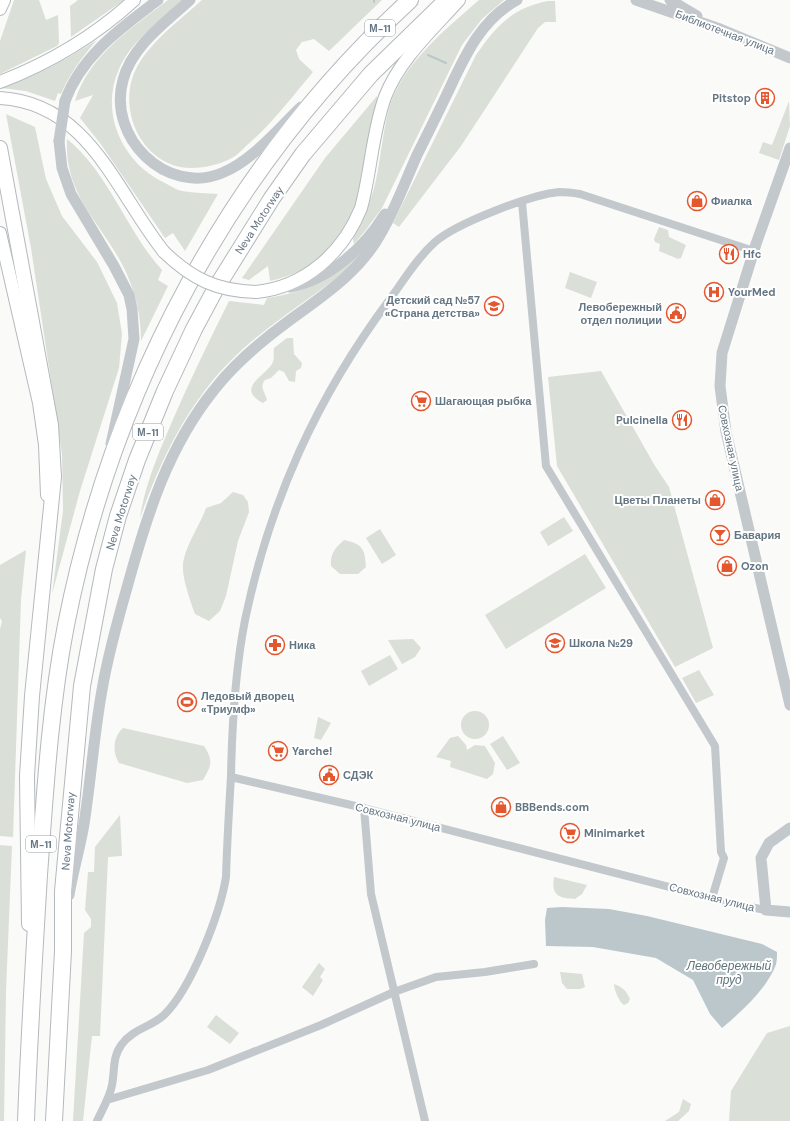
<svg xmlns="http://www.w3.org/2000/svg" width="790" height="1121" font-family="'DM Sans',sans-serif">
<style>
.green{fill:#dadfd7}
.water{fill:#bbc7cb}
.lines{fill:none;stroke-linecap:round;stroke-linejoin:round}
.stream{stroke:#bbc7cb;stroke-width:2}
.secondary-casing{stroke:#b3babf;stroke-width:14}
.trunk-casing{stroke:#b4b9bd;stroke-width:16}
.motorway-casing{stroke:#b4b9bd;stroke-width:18}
.minor{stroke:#c3c8cc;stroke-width:8}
.tertiary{stroke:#c3c8cc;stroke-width:11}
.secondary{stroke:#fff;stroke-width:12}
.trunk{stroke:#fff;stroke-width:14}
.motorway{stroke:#fff;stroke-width:16}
.secondary-bridge-casing{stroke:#b3babf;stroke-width:14;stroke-linecap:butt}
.tertiary-bridge{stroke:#c3c8cc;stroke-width:11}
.secondary-bridge{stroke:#fff;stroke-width:12}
.labels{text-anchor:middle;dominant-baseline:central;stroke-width:4;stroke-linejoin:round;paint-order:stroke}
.shield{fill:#fff;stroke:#939fa8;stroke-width:1}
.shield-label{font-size:10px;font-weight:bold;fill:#657683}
.street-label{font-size:11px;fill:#657683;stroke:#fff}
.poi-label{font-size:11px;font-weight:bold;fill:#657683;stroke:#fff;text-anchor:start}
.water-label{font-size:12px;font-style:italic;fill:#60757c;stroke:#fff}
</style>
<rect width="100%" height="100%" fill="#fafaf8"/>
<!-- green -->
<path class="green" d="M14,0h25l7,20 12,-5 1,28 -2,3 -57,28v-33z
M78,0h46l-53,37 -1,-31z
M168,0h14c-22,21 -51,41 -63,69 -20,44 4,95 46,114 6,3 11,7 17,8 12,2 25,2 36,3l-33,57 -12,-18 -8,5 -65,-95 -20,-25 13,-23 -18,6c14,-46 57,-73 93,-101z
M202,0h180l-53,51 -15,-12 -12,3 -6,8 3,9 14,13c-21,25 -42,53 -67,74 -4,4 -9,9 -14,12 -16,8 -35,12 -52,9 -43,-9 -63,-63 -43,-100 14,-26 43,-47 65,-67z
M479,0h25l-22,19 -20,26 -80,163 -17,23 -11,13 -1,-5c10,-19 18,-38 23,-59 5,-24 7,-49 13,-72 13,-44 57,-79 90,-108z
M548,1h7l1,21h-11l-7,6 -77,118 -62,81 -6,-4 83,-168c20,-29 36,-47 72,-54z
M97,40c-15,17 -27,33 -36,54l-3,-1 -3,8 -29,-10 -25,-3c36,-12 64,-28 96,-48z
M377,96c2,9 -7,34 -9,45 -2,11 -3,22 -4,33 -10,54 -38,95 -94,107l-2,-15 -19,14 -7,-2 83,-120z
M789,101l1,25 -11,34 -20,-7 4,-11 9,3z
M6,114l29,13 11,52 16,37 35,46 20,41 5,31 -3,34 -39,123 -28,103 11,-83 -1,-57 -31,-206z
M67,139c42,34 59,91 95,131l-4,10 10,6 -27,55c0,-26 -5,-47 -16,-71 -22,-46 -61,-73 -58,-131z
M659,227l9,3 1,7 17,8 -5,13 -3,1 -19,-8 1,-7 -5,-2 -1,-3z
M373,239l-15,20 -11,11c-33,26 -70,49 -102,77 -52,46 -82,106 -105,171 5,-35 20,-68 34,-101 17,-39 36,-78 55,-116l35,4 3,-7c52,-8 69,-25 106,-59z
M570,272l27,10 -6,16 -26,-10z
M287,338h6l1,16 8,9 -1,5 -5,3 -1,11 -6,-1 -5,-9 -5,-2 -8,8 -6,2c-6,8 0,11 2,20l-4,3c-28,-15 2,-27 9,-39 3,-5 1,-11 2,-16z
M601,371l54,95 14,21 44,161 -38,19 -118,-201 -9,-89z
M233,492l10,3 5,7 1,10 -11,29 -12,55 -6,15 -11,10 -14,-7c-4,-11 -12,-34 -12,-45 -1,-19 17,-43 23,-61l15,-5z
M564,517l9,14 -25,15 -8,-14z
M380,529l16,26 -14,9 -16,-26z
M344,540c18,4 21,8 22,27l-8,7h-18l-9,-8c-1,-12 4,-18 13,-26z
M26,550l-5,50 -8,237 -13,-1v-207l2,-8 -2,-3v-53z
M585,554l21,34 -100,61 -21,-34z
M413,639l8,9 -6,9 -13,7 -14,-24z
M390,655l8,14 -29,17 -8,-15z
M699,670l15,25 -18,8 -14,-25z
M461 725a14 14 0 1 1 28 0a14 14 0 1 1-28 0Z
M318,717l13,6 -10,17 -7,-2z
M123,728l81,18c10,15 7,20 -1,34l-16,3 -68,-20c-7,-11 -6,-26 4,-35z
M458,736l8,9 1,5 8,-5 10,1 10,17 -2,11 -6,5 -37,-12 1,-6 -15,-4 14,-19z
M503,736l17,27 -13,7 -17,-26z
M120,815l2,41 -14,1 -8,179h-8l-9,85h-10l11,-188 7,-6v-8l-6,-9 3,-38h6l1,-25z
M0,845l12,1 -6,145 -2,130h-4z
M554,877l33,8 -5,9 -7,5c-16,-1 -24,-3 -21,-22z
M319,963l6,6 -5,8 3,3 -10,16 -11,-9z
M560,972l22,2 3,13 -5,2h-13l-5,-6z
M614,984c8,3 12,6 16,15l-2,4 -4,2c-5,-3 -10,-16 -10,-21z
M216,1015l23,18 -9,11 -23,-17z
M790,1026v95h-61l2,-30 36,-58z
M683,1099l8,5 -2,7 -11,10h-13l14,-9z"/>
<!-- water -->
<path class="water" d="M562,907l47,2 38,7 115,28 15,8c0,5 0,11 -2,15 -11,25 -34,45 -53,61l-12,-14 -17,-34 -37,-22 -63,-11 -47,-1 -1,-26 2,-12z"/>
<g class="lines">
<!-- stream -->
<path class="stream" d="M374,0v2
M428,55l18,8"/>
<!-- secondary casing -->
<g class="secondary-casing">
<path id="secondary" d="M0,9l4,-9
M0,82c49,-19 95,-46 134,-82
M0,98c89,5 116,94 164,154
M0,233l39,170 6,42 2,50
M256,292c49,-5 87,-39 105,-84 10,-36 11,-75 24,-111 14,-37 48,-68 74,-97"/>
</g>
<!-- trunk casing -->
<g class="trunk-casing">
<path id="trunk" d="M0,148l51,277 3,52 -22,219 -5,80 2,148"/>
</g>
<!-- motorway casing -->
<g class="motorway-casing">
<path id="motorway" d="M26,1121c3,-82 8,-164 13,-246 6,-83 11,-168 27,-250 47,-238 164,-460 344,-625
M54,1121l9,-170v-60l19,-205 22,-117 14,-53 19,-56 28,-69 29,-62 22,-41 56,-90 31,-44 68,-80 76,-74"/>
</g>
<!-- minor -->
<path class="minor" d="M522,202l24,264 169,280 6,106 3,6 -12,40
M231,777l133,31 375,97 27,5
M364,808l7,86 54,227
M107,1100l101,-30 113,-45 73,-33 42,-15 49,-5 49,-8
M97,1121c5,-11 13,-24 15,-36 3,-15 0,-28 10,-41 11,-15 29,-17 42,-29 27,-26 56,-101 62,-138 1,-34 3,-67 5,-101 1,-52 4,-105 14,-156 25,-120 72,-223 145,-321 14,-19 27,-41 45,-57 22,-19 95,-47 124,-50 7,0 15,1 21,2l174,57"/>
<!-- tertiary -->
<path class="tertiary" d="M190,0c-25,23 -58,46 -67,80 -16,57 43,116 99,93 31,-13 55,-43 79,-66
M636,0l84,29 70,29
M670,0l27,16
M65,101c17,-46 55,-72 93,-101
M59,141l3,27 9,26 43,72 15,29 3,14 2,30 -23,105
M790,148l-34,96 -34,109 -2,33 6,46 64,273
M290,287c39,-7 75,-40 95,-73
M790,828l-21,15 -8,15 5,52 24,2
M69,895c4,-24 11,-47 15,-71 7,-45 10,-90 18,-134 6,-36 16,-71 26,-106 19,-69 40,-137 86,-194 20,-26 45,-47 72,-67 35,-26 72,-49 94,-88 15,-25 25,-53 37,-80 10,-20 20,-40 30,-61 17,-36 33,-74 70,-94"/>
<!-- secondary -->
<use href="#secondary" class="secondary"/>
<!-- trunk -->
<use href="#trunk" class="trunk"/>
<!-- motorway -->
<use href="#motorway" class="motorway"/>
<!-- secondary-bridge casing -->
<g class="secondary-bridge-casing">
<path id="secondary-bridge" d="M164,252c28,27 53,39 92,40"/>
</g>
<!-- tertiary-bridge -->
<path class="tertiary-bridge" d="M59,141l6,-40"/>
<!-- secondary-bridge -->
<use href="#secondary-bridge" class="secondary-bridge"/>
</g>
<!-- icons -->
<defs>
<g id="building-ring" transform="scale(1)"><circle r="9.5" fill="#fff" stroke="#e4572e" stroke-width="1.5"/><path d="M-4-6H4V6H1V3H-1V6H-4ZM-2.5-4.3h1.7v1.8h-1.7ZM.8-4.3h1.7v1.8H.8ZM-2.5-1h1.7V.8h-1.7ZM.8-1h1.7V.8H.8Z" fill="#e4572e"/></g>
<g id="shop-ring" transform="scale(1)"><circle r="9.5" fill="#fff" stroke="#e4572e" stroke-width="1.5"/><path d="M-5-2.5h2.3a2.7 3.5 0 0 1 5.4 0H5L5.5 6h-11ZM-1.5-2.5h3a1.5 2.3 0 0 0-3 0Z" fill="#e4572e"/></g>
<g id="restaurant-ring" transform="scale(1)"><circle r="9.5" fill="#fff" stroke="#e4572e" stroke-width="1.5"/><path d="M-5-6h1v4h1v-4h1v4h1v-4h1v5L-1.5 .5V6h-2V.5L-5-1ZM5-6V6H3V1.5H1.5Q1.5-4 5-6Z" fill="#e4572e"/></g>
<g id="hospital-ring" transform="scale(1)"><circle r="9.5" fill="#fff" stroke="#e4572e" stroke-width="1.5"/><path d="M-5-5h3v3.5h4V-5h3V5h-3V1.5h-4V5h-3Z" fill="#e4572e"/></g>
<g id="school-ring" transform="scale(1)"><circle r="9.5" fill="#fff" stroke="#e4572e" stroke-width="1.5"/><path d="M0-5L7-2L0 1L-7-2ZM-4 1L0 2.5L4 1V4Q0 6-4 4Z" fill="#e4572e"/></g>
<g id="civic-ring" transform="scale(1)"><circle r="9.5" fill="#fff" stroke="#e4572e" stroke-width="1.5"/><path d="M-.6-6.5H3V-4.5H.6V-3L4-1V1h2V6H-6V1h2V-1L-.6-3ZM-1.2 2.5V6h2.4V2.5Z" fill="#e4572e"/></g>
<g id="supermarket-ring" transform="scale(1)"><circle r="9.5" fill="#fff" stroke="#e4572e" stroke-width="1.5"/><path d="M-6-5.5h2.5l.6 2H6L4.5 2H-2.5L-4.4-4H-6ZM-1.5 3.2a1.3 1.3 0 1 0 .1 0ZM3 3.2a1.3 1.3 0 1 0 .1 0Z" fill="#e4572e"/></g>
<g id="bar-ring" transform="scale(1)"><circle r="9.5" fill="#fff" stroke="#e4572e" stroke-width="1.5"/><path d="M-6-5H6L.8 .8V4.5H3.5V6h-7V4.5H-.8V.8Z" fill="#e4572e"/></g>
<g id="pharmacy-ring" transform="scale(1)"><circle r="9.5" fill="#fff" stroke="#e4572e" stroke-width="1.5"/><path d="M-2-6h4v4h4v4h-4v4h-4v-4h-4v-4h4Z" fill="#e4572e"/></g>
<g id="stadium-ring" transform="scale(1)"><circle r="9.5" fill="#fff" stroke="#e4572e" stroke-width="1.5"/><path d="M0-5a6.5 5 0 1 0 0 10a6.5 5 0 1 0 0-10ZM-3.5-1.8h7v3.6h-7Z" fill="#e4572e"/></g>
</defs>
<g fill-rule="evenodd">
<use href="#building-ring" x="765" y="98"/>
<use href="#shop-ring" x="697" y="201"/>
<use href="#restaurant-ring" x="729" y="254"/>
<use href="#hospital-ring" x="714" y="292"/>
<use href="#school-ring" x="494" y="306"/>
<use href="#civic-ring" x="676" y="313"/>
<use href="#supermarket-ring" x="421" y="401"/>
<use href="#restaurant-ring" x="682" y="420"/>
<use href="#shop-ring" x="715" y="500"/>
<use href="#bar-ring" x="720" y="535"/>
<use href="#shop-ring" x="727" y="566"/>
<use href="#school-ring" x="555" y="643"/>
<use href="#pharmacy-ring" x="275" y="645"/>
<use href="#stadium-ring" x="187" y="702"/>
<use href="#supermarket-ring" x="278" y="751"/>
<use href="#civic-ring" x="329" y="775"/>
<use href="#shop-ring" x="501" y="807"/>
<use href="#supermarket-ring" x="570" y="833"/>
</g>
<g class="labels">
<!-- shield labels -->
<g class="shield">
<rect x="365" y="20" width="30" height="16" rx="3"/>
<rect x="133" y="424" width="30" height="16" rx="3"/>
<rect x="26" y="836" width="30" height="16" rx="3"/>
</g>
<g class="shield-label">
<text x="380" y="28">М-11</text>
<text x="148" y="432">М-11</text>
<text x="41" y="844">М-11</text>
</g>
<!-- street labels -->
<g class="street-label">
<text transform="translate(725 32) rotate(21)">Библиотечная улица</text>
<text transform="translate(259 220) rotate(-57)">Neva Motorway</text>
<text transform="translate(731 448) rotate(78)">Совхозная улица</text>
<text transform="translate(121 512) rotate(-73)">Neva Motorway</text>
<text transform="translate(398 817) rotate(14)">Совхозная улица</text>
<text transform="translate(68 831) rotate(-86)">Neva Motorway</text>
<text transform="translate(712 897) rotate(14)">Совхозная улица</text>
</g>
<!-- poi labels -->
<g class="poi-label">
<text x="751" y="98" text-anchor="end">Pitstop</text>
<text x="711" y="201">Фиалка</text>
<text x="743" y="254">Hfc</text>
<text x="728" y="292">YourMed</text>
<text x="480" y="300" text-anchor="end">Детский сад №57<tspan x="480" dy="13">«Страна детства»</tspan></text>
<text x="662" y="307" text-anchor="end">Левобережный<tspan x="662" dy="13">отдел полиции</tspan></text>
<text x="435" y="401">Шагающая рыбка</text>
<text x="668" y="420" text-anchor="end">Pulcinella</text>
<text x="701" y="500" text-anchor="end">Цветы Планеты</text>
<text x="734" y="535">Бавария</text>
<text x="741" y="566">Ozon</text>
<text x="569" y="643">Школа №29</text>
<text x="289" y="645">Ника</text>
<text x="201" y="696">Ледовый дворец<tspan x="201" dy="13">«Триумф»</tspan></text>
<text x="292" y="751">Yarche!</text>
<text x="343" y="775">СДЭК</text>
<text x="515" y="807">BBBends.com</text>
<text x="584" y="833">Minimarket</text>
</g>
<!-- water labels -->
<g class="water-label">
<text x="729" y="966">Левобережный<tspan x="729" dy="14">пруд</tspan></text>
</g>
</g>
</svg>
